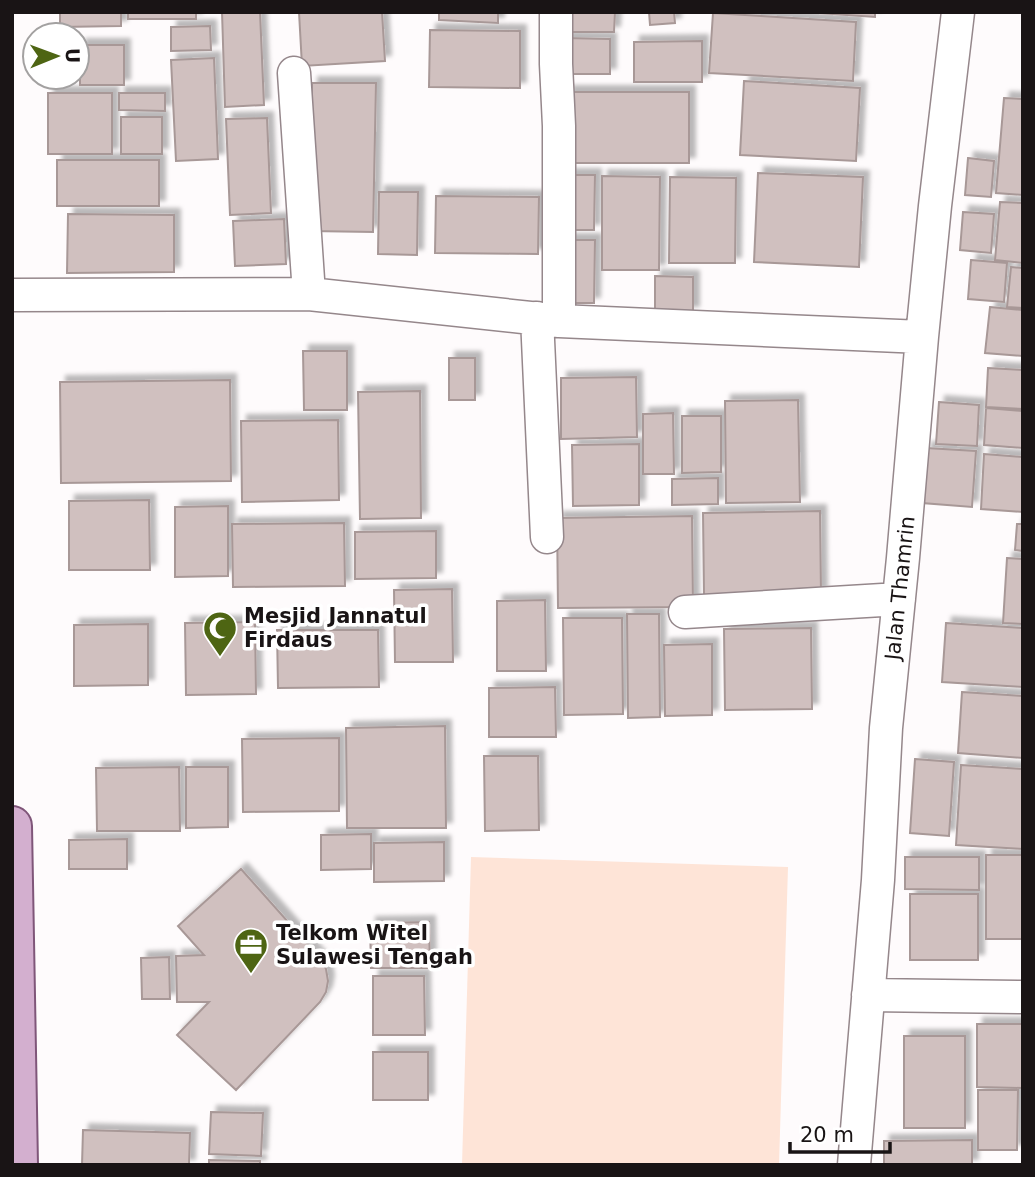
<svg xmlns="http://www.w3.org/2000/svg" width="1035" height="1177" font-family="'DejaVu Sans',sans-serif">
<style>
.green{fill:#fee4d7}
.building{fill:#d0c0bf;stroke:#a89897;stroke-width:2;filter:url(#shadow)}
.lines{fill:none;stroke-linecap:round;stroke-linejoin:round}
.street-casing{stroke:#95878b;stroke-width:35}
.primary-casing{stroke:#7f5679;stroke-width:42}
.street{stroke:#fff;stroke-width:32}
.primary{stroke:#d3afcf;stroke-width:38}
.labels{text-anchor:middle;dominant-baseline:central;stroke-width:7;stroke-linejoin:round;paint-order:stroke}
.street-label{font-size:21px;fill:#191415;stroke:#fff}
.poi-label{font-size:21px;font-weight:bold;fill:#191415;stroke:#fff;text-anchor:start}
</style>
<defs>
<filter id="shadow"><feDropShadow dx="6" dy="-6" stdDeviation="2" flood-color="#0004"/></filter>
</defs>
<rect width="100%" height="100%" fill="#fefbfc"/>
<!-- green -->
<path class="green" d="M471,857l317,10 -9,298h-317z"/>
<!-- building -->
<path class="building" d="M60,12h61v14l-61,1z
M128,12h68v7h-68z
M222,12h38l4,93 -39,2z
M299,12h83l3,49 -83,5z
M439,12h59v11l-59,-3z
M563,12h52l-1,20h-51z
M649,12h25l1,11 -25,2z
M804,12h71v5z
M713,13l143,9 -3,59 -144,-8z
M210,26l1,24 -40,1v-24z
M430,30l90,1v57l-91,-1z
M565,38l45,1v35h-46z
M702,41v41h-68v-40z
M80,45h44v40h-44z
M214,58l4,101 -42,2 -5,-101z
M744,81l116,7 -4,73 -116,-6z
M312,83h64l-3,149 -63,-1z
M567,92h122v71h-123z
M48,93h64v61h-64z
M119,93h46v18l-46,-1z
M1004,98l19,1v96l-27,-2z
M121,117h41v37h-41z
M267,118l4,95 -41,2 -4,-96z
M968,158l26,3 -3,36 -26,-2z
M57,160h102v46h-102z
M758,173l105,4 -4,90 -105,-5z
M562,175h33l-1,55h-33z
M602,176l58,1 -1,93h-57z
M670,177l66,1 -1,85h-66z
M379,192h39l-1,63 -39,-1z
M436,196l103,1 -1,57 -103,-1z
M1000,202l23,1v60l-28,-3z
M963,212l31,2 -3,39 -31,-3z
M68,214l106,1v57l-107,1z
M284,219l2,45 -51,2 -2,-45z
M566,240h29l-1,63h-30z
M971,260l36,3 -3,39 -36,-3z
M1011,267l12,1v40l-16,-1z
M655,276l38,1v35h-38z
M990,307l33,3v46l-38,-3z
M303,351h44v59h-43z
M449,358h26v42h-26z
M988,368l35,2v39l-37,-2z
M636,377l1,60 -76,2v-61z
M230,380l1,101 -170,2 -1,-101z
M420,391l1,127 -61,1 -2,-127z
M798,400l2,102 -74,1 -1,-102z
M939,402l40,3 -2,41 -41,-2z
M986,408l37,3v37l-39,-3z
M673,413l1,61h-31v-60z
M682,416h39v56l-39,1z
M338,420l1,80 -97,2 -1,-81z
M639,444v61l-66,1 -1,-61z
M926,448l50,3 -4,56 -50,-4z
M984,454l39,3v55l-42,-3z
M718,478v26l-46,1v-26z
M149,500l1,70h-81v-69z
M228,506v70l-53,1v-70z
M820,511l1,83 -117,1 -1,-82z
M692,516l1,91 -135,1 -1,-90z
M344,523l1,63 -112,1 -1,-63z
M1017,524h6v27l-8,-1z
M436,531v47l-81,1v-47z
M1007,558l16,1v65l-20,-1z
M452,589l1,73h-58l-1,-72z
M545,600l1,71h-49v-70z
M627,614h32l1,103 -32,1z
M563,618h59l1,96 -59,1z
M255,622l1,72 -70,1 -1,-72z
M946,623l77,5v59l-81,-5z
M148,624v61l-74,1v-61z
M811,628l1,81 -87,1 -1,-81z
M277,630h101l1,57 -101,1z
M712,644v71l-47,1 -1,-71z
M555,687l1,50h-67v-49z
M962,692l61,4v62l-65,-5z
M445,726l1,102h-99l-1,-100z
M339,738v73l-96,1 -1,-73z
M484,756h54l1,74 -54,1z
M915,759l39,3 -5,74 -39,-3z
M961,765l62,4v80l-67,-4z
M179,767l1,64h-83l-1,-63z
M186,767h42v60l-42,1z
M371,834v35l-50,1v-35z
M127,839v30h-58v-29z
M444,842v39l-70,1v-39z
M986,855h37v84h-37z
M905,857h74v33l-74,-1z
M241,869l80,90 5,10 2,12 -2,11 -6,10 -84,88 -59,-55 32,-33h-32l-1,-46 28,-1 -26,-29z
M910,894h68v66h-68z
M429,922l1,46h-59l-1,-45z
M169,957l1,42h-28l-1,-41z
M373,976h51l1,59h-52z
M977,1024h46v64l-46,-1z
M904,1036h61v92h-61z
M373,1052h55v48h-55z
M978,1090h40l-1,60h-39z
M211,1112l52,1 -2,43 -52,-2z
M83,1130l107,3 -1,32h-107z
M972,1140v25h-88v-24z
M209,1160l51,1v4h-51z"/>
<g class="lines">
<!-- street casing -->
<g class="street-casing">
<path id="street" d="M556,12v52l3,62v195
M294,73l15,221
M12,295l297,-1 250,27 363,16
M537,318l10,219
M685,612l214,-13
M868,995l155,2
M854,1165l24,-285 8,-152 17,-170 19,-221 13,-131 23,-194"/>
</g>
<!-- primary casing -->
<g class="primary-casing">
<path id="primary" d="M12,826l6,339"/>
</g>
<!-- street -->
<use href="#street" class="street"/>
<!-- primary -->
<use href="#primary" class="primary"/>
</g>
<!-- icons -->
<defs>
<g id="mosque-pin" transform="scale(1.75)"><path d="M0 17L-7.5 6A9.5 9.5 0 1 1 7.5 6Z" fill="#4e6513" stroke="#fff"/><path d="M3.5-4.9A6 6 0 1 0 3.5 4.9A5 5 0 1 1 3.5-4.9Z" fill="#fff"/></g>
<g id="office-pin" transform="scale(1.75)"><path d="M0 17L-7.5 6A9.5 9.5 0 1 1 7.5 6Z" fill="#4e6513" stroke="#fff"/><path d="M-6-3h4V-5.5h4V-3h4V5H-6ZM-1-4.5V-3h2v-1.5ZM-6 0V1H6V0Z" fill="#fff"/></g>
</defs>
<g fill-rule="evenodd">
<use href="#mosque-pin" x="220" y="628"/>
<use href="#office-pin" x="251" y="945"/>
</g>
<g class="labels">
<!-- street labels -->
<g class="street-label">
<text transform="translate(900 588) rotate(-84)">Jalan Thamrin</text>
</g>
<!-- poi labels -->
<g class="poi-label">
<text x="244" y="616">Mesjid Jannatul<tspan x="244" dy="24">Firdaus</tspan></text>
<text x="276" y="933">Telkom Witel<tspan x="276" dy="24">Sulawesi Tengah</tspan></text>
</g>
</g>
<!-- border -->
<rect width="1035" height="1177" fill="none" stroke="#191415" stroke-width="28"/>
<!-- north arrow -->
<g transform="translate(56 56) rotate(89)"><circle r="33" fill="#ffffff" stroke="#a3a1a1" stroke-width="2"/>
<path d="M0-5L12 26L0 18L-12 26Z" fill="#4e6513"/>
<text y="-10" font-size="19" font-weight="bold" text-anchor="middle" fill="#191415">U</text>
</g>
<!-- scale -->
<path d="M790 1142v10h100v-10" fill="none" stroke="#191415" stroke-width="3.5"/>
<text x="800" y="1142" font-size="21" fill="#191415" stroke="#ffffff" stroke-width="5" paint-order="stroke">20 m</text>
</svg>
